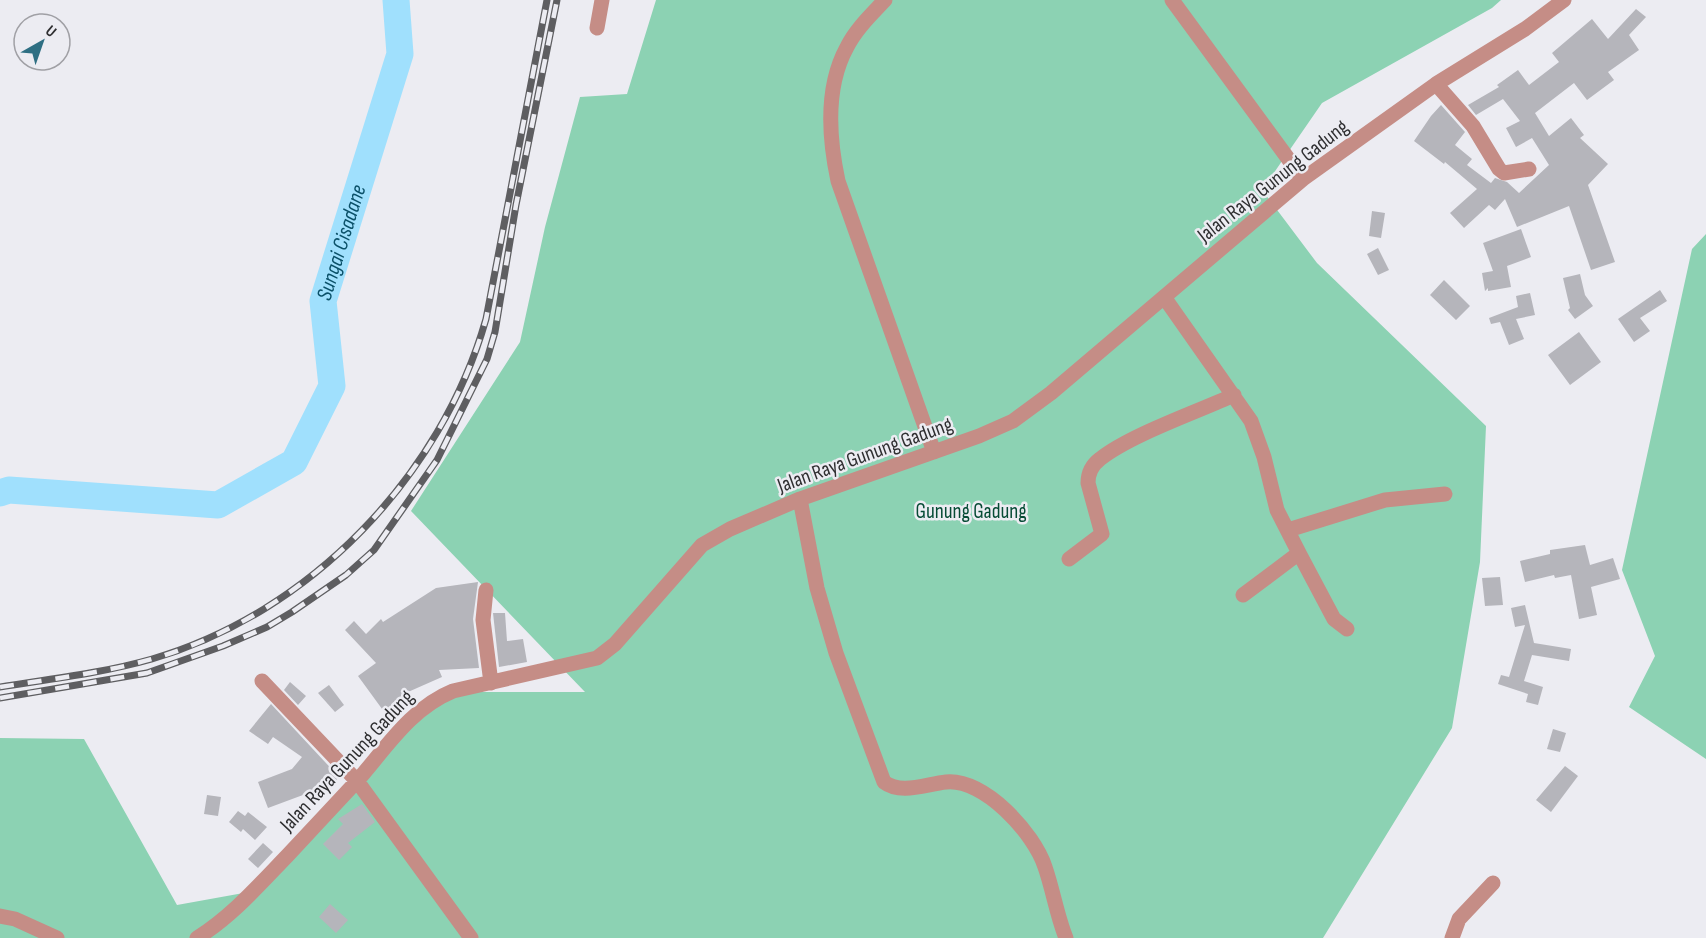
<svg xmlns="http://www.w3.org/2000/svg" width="1706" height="938" font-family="'Sofia Sans Condensed',sans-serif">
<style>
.green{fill:#8cd2b3}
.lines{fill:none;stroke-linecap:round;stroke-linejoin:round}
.river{stroke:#a0e0fd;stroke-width:27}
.building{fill:#b5b5bb}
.minor{stroke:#c58d86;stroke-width:15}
.rail-casing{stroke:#5e5e61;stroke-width:7}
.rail{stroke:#ececf2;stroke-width:4.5;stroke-dasharray:14;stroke-linecap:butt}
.labels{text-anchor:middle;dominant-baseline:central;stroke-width:5;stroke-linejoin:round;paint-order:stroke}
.street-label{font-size:21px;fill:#2f2f31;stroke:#ececf2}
.park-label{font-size:21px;fill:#064b35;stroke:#ececf2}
.water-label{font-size:22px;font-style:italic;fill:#0b5169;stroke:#ececf2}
</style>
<rect width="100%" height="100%" fill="#ececf2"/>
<!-- green -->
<path class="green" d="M656,0h845l-9,8 -170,95 -60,87 55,73 169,163 -6,136 -28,166 -129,210h-1323v-200l84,1 93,166 72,-13 129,-138 77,-62h130l-174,-181 109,-169 25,-115 35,-130 47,-3z
M1706,234v525l-77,-52 26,-51 -33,-86 70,-321z"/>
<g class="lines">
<!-- river -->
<path class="river" id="s1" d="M0,493l9,-3 209,15 76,-43 38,-76 -9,-85 77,-247 -4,-54"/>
</g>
<!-- building -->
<path class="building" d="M1636,9l10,8 -17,18 10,15 -31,22 6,8 -27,20 -13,-17 -39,30 14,23 22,-18 13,17 -4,3 28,26 -20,21 27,77 -24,8 -22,-64 -52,21 -12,-28 -10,11 -6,-5 -25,23 -14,-15 27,-24 -32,-27 -1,2 -30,-23 17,-25 10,-11 24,27 -10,13 17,14 -5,6 24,18 4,-5 12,4 12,11 30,-28 -17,-27 -16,9 -10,-19 14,-7 -17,-22 -27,16 -8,-10 31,-18 -2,-2 21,-15 11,15 30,-23 -7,-9 40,-34 16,20z
M1372,211l13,2 -4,25 -12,-2z
M1521,229l10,28 -24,9 4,21 -23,4v-3l-3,3 -3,-18 11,-2 -10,-28z
M1378,248l11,22 -11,5 -11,-21z
M1580,274l5,21 8,11 -18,13 -7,-9 2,-2 -7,-30z
M1444,280l26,26 -14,14 -26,-25z
M1660,290l7,11 -27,17 10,13 -16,11 -16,-23z
M1530,293l5,22 -19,4 8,20 -15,6 -9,-23 -9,2 -2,-6 29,-11 -2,-11z
M1579,332l22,30 -31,23 -22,-30z
M1585,545l5,20 23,-7 7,21 -29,8 6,28 -18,4 -8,-44 -16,3 -1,-3 -29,7 -5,-21 30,-7v-4z
M1500,577l3,28 -18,1 -3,-28z
M478,582l-5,37 6,49 -40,2 3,7 -34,15 -11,8 2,3 -14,10 -27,-37 18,-13 -31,-33 9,-9 12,13 15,-15 2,3 53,-34z
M1525,605l9,38 37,6 -2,12 -37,-6 -8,26 19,6 -5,18 -12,-3 2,-8 -30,-10 3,-9 8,2 16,-52 -10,2 -4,-19z
M493,613h12l2,28 16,-2 4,23 -28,5z
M290,682l16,14 -8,9 -14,-15z
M329,685l15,20 -9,7 -17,-19z
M271,704l68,73 -19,22 -9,-7 -43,16 -10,-26 34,-13 10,-12 -29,-20 -5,7 -19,-13z
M1553,729l13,4 -6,19 -13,-3z
M1565,766l13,10 -27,36 -15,-12z
M207,795l14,2 -3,19 -14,-2z
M362,804l13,18 -27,21 4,4 -13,13 -16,-16 20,-20 -5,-5z
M238,811l7,5 3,-4 19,15 -12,13 -12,-11 -2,3 -12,-10z
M263,843l10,9 -15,16 -10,-9z
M330,904l18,16 -12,13 -17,-16z"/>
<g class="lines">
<!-- minor -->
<path class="minor" d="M885,0c-14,15 -29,29 -38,47 -22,40 -18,92 -9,134l96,271
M1172,0l131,179
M597,28l5,-28
M1436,84l37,42 26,43 5,4 25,-4
M1164,297l87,124 13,36 13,53 22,43 -56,42
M800,499l17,89 19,65 48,129c17,13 42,2 62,0 38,-4 88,51 99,85 8,23 12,49 21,71
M1288,530l97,-30 60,-6
M1299,553l35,66 13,10
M1069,559l33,-25 -14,-51c0,-10 4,-18 12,-24 30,-24 97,-47 134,-64
M486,590l-3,30 8,63
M262,681l95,100 114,157
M0,916l15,3 42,19
M197,938c35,-22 62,-53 91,-83 23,-25 46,-49 69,-74 29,-33 54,-73 96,-90l144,-33 18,-14 87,-99 28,-16 70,-30 179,-63 34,-15 38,-28 252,-214 133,-95 89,-55 39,-29
M1452,938l7,-19 34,-36"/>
<!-- rail casing -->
<g class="rail-casing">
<path id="rail" d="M0,687c51,-8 103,-14 152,-28 158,-46 289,-182 334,-340l61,-319
M0,698l147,-25 76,-27 44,-19 25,-15 54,-37 28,-25 63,-90 50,-101 8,-27 21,-127 41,-205"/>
</g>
<!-- rail -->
<use href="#rail" class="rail"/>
</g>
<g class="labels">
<!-- street labels -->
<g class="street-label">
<text transform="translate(1273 181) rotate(-38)">Jalan Raya Gunung Gadung</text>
<text transform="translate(865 455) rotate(-20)">Jalan Raya Gunung Gadung</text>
<text transform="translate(347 761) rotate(-47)">Jalan Raya Gunung Gadung</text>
</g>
<!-- park labels -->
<g class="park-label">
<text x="971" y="511">Gunung Gadung</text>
</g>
<!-- water labels -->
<g class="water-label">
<text stroke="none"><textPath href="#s1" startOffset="538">Sungai Cisadane</textPath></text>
</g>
</g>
<!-- north arrow -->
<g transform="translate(42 42) rotate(40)"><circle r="28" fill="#ececf2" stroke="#a0a0a5" stroke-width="1.5"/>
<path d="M0-4.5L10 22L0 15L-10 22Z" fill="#2e6f83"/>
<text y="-9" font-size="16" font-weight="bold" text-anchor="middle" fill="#2f2f31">U</text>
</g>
</svg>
